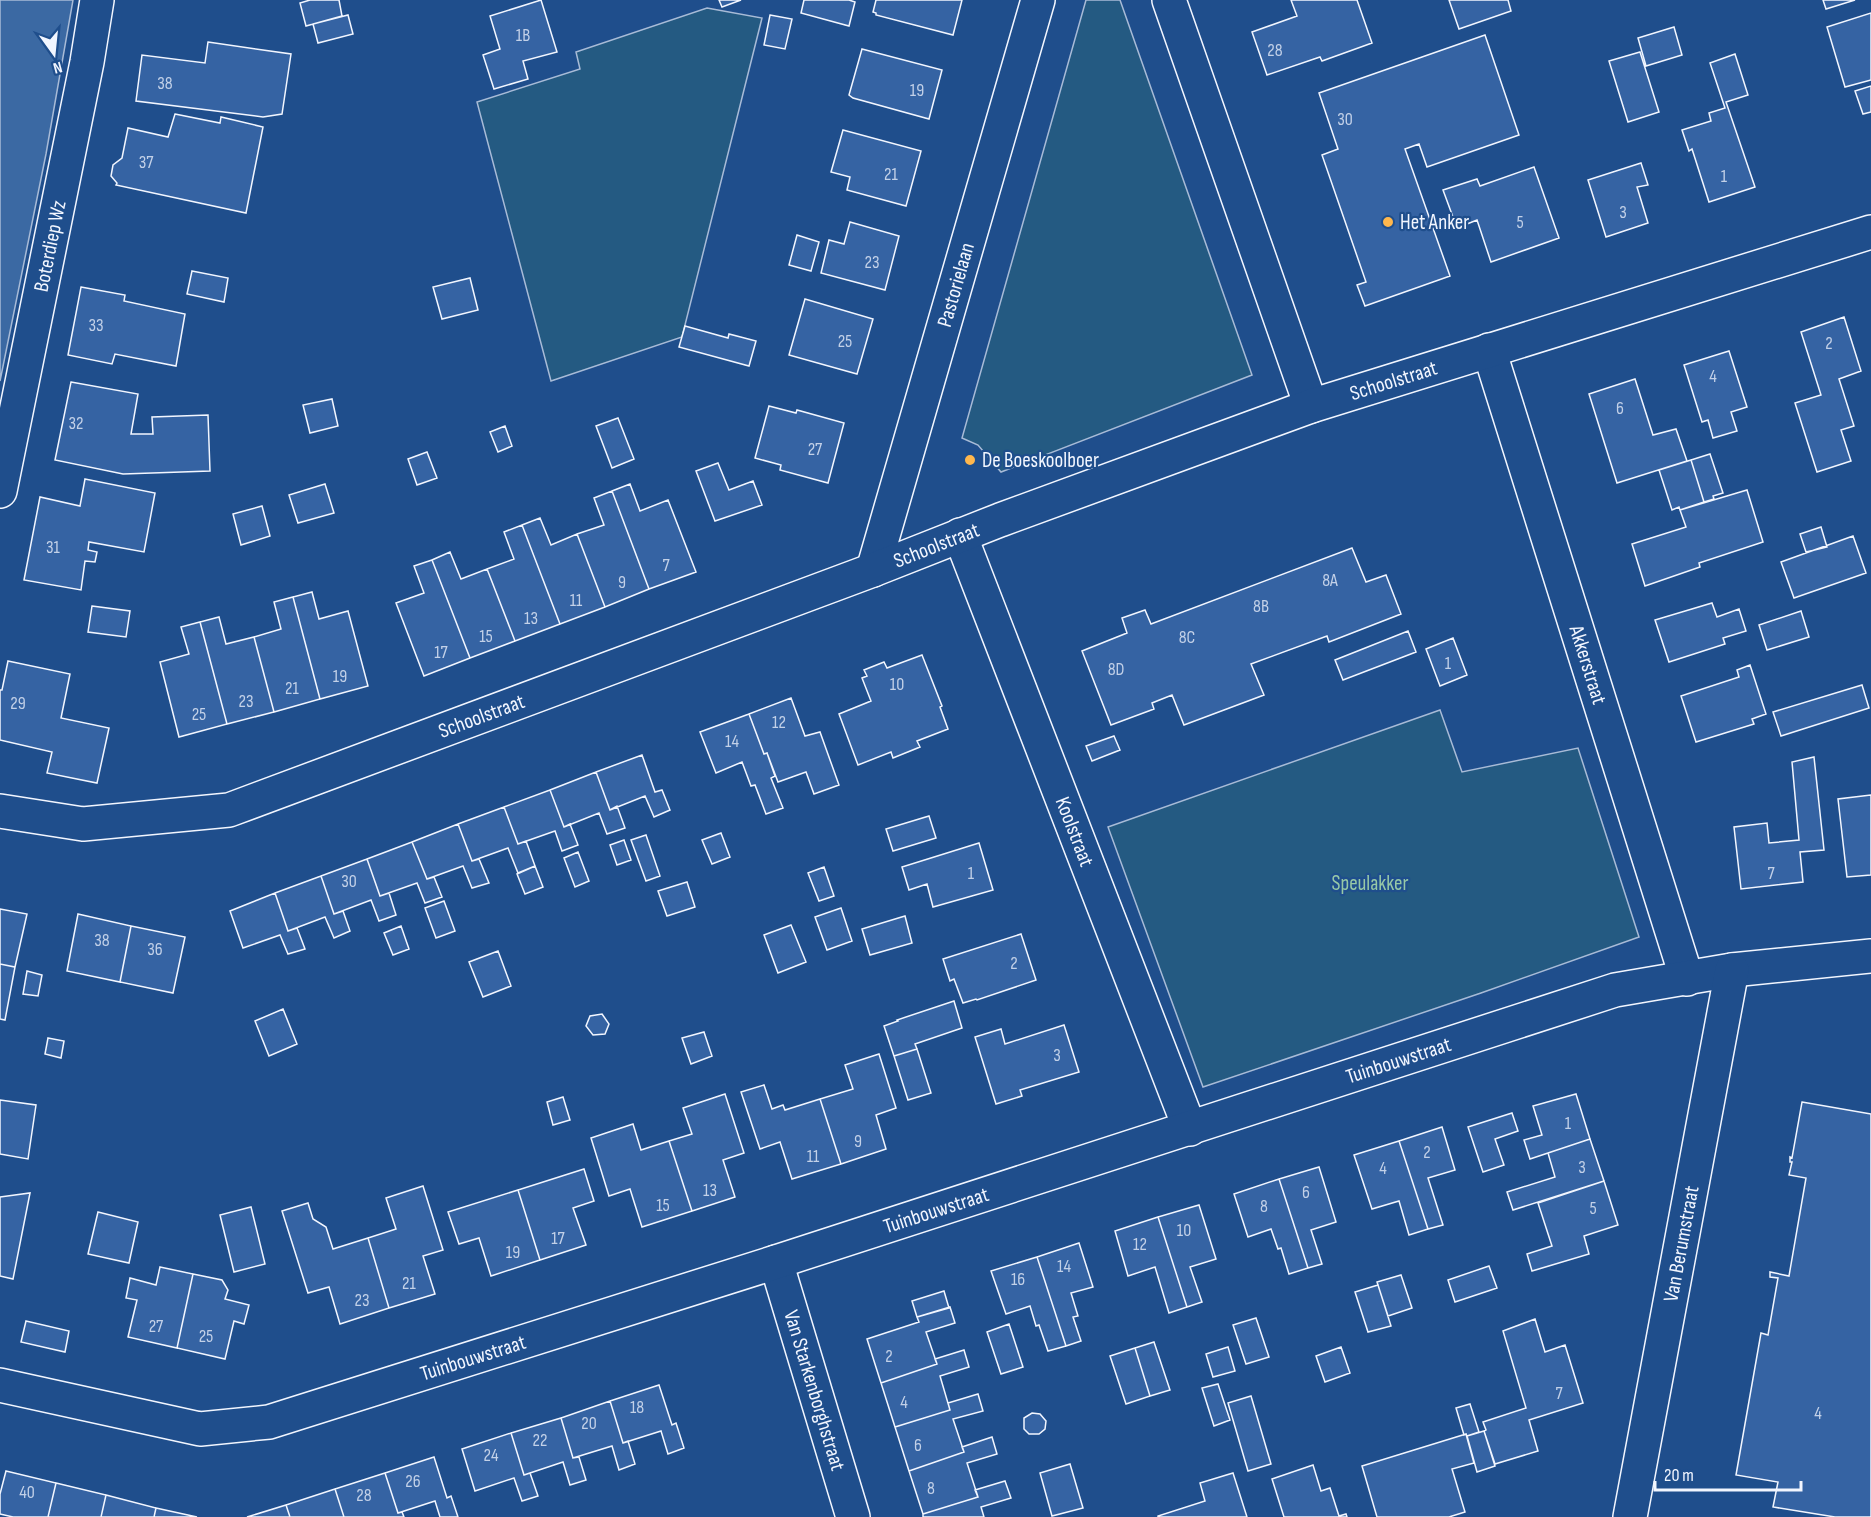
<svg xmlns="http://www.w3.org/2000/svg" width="1871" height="1517" font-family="'Sofia Sans Condensed',sans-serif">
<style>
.green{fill:#245a82;stroke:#a8bbd7;stroke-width:1.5}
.water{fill:#3b69a3;stroke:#a8bbd7;stroke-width:1.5}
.building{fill:#3563a3;stroke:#f2f6ff;stroke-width:1.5}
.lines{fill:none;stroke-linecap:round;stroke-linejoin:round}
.minor-casing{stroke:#f2f6ff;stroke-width:36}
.minor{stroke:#1f4e8c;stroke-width:33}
.poi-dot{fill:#ffb74d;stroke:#1f4e8c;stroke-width:2}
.labels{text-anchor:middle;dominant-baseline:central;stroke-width:4.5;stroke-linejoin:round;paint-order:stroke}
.number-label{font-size:18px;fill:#c3d1e8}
.poi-label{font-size:21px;fill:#f2f6ff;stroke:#1f4e8c;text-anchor:start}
.street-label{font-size:21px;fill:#f2f6ff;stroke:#1f4e8c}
.park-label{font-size:21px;fill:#97c8a6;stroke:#1f4e8c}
</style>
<rect width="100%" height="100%" fill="#1f4e8c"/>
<!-- green -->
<path class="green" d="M1086,0h34l132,375 -251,97 -23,-27 -16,-7z
M707,8l55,10 -80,319 -131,44 -74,-279 103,-33 -4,-17z
M1440,710l22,62 116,-24 61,189 -158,56 -278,94 -95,-260z"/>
<!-- water -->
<path class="water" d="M0,0h73l-27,154 -46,227z"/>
<!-- building -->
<path class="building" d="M310,0h29l3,16 -36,10 -6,-23z
M541,0l16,52 -34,9 5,18 -34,10 -11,-34 17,-6 -10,-33z
M719,0h22l-19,7z
M804,0h45l6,2 -6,24 -48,-13z
M876,0h86l-9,35 -77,-20v-2l-3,-1z
M1291,0h66l15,43 -50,18 -2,-4 -3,1 -50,17 -15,-43 45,-16z
M1449,0h59l3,11 -52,18z
M1823,0h32l-29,9z
M1871,13v67l-26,7 -18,-60z
M348,15l5,19 -35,9 -5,-19z
M770,15l22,4 -7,30 -21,-4z
M1674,27l8,28 -36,11 -8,-28z
M1485,35l34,100 -92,32 -8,-23 -14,5 45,127 -85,30 -8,-21 9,-3 -44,-127 16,-6 -19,-56z
M208,42l83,12 -9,60 -19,3 -127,-16 6,-46 63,8z
M862,49l80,21 -13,49 -76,-21 -4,-3z
M1640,52l19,60 -31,10 -19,-61z
M1735,54l13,41 -22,7 29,85 -46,15 -17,-53 -3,2 -7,-21 29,-9 -2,-8 16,-5 -15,-45z
M1871,86v26l-8,2 -8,-23z
M175,114l45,9 1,-6 42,10 -17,86 -130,-28 1,-2 -6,-7 2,-11 9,-7 6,-30 40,9z
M843,130l78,21 -15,55 -59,-16 3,-13 -19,-5z
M1641,163l7,22 -11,2 11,36 -42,14 -18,-57z
M1534,167l25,71 -68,24 -14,-42 -20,8 -14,-38 34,-11 3,7z
M850,222l49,14 -14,54 -64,-17 8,-33 15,4z
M797,235l22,7 -8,29 -22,-6z
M192,271l36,7 -4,24 -37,-8z
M470,278l8,32 -36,9 -9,-32z
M81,287l44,8 -1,6 61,13 -9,52 -61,-12 -3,10 -44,-9z
M805,299l68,20 -16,55 -68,-19z
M1844,317l17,54 -22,8 15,47 -13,4 10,31 -34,11 -22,-69 26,-8 -20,-63z
M685,326l43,12 1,-4 27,7 -7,25 -70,-19z
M1729,351l18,56 -16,5 6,19 -24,7 -5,-18 -6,2 -18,-57z
M1635,379l18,56 23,-6 11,32 -70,22 -28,-89z
M71,382l67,12 -7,40h22l-1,-17 56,-2 2,56 -87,3 -68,-14z
M332,399l6,27 -28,7 -7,-28z
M769,406l27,7 1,-3 47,13 -16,60 -48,-13 1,-5 -26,-7z
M618,418l16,41 -22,9 -16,-42z
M505,426l7,20 -14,6 -8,-20z
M427,452l10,26 -20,7 -9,-26z
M1710,454l13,39 -10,3 1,3 -10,3 -13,-42z
M1691,460l13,42 -24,8 -1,-3 -7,3 -13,-40z
M718,463l11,27 24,-9 9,24 -47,16 -19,-50z
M85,479l70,14 -11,59 -55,-10 -1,8 9,2 -2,10 -10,-1 -4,29 -57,-10 16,-83 40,9z
M325,484l9,29 -36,10 -9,-28z
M630,484l10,27 28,-11 28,72 -47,17 -37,-98z
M1747,490l16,52 -64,21 1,4 -55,19 -13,-42 54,-17 -6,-17z
M612,491l37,98 -44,18 -28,-73 27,-9 -10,-27z
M262,506l8,30 -29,9 -8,-31z
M540,518l11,27 26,-11 28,73 -45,17 -38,-99z
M522,525l38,99 -45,17 -28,-72 27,-10 -10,-27z
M1821,527l6,20 -21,5 -6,-18z
M1853,536l13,37 -72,25 -13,-36z
M1352,548l14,34 20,-7 15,39 -72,28 -2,-6 -76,28 13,31 -80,30 -12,-30 -20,8 2,6 -43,16 -29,-74 45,-18 -5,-15 23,-8 6,14z
M450,552l11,27 26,-10 28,72 -45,17 -38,-98z
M432,560l38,98 -46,18 -28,-73 28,-10 -10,-27z
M312,592l7,27 29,-8 20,75 -48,13 -27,-102z
M293,597l27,102 -46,13 -20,-75 27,-8 -7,-27z
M1712,603l5,14 22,-8 7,22 -23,7 2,6 -56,18 -14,-42z
M92,606l38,5 -4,26 -38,-5z
M1801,611l8,26 -42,13 -8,-25z
M219,617l7,27 28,-7 20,75 -47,12 -27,-102z
M200,622l27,102 -48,13 -19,-75 29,-8 -8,-27z
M1408,631l8,21 -73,28 -8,-20z
M1453,638l14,37 -27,11 -14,-37z
M922,655l20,51 -2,1 8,22 -31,12 3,6 -27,11 -2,-6 -33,13 -19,-51 32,-13 -9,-23 5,-2 -3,-6 20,-8 3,6z
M8,661l62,13 -9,44 48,10 -12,55 -50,-10 5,-21 -52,-12v-50h2z
M1750,665l16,49 -14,5 2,5 -58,18 -15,-46 58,-19 -2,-7z
M1862,685l7,23 -88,28 -8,-24z
M791,698l14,38 15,-4 19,53 -25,9 -8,-22 -28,10 -11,-29 -3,1 -15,-40z
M749,714l15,40 3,-1 8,23 -4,2 12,30 -17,6 -11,-29 -4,1 -9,-24 -26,11 -16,-41z
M1114,736l6,14 -28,11 -6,-15z
M642,755l13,37 7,-2 8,20 -16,7 -9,-21 -35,14 -14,-38z
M1814,757l10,93 -24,2 3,30 -62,7 -7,-62 33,-4 2,20 30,-3 -7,-78z
M596,772l14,38 7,-4 8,22 -18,6 -8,-21 -35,14 -14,-37z
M550,790l14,37 6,-3 8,21 -16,6 -7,-20 -37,13 -14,-37z
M1871,795v80l-24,2 -9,-78z
M504,807l14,37 8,-3 9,25 -17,7 -10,-25 -36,13 -14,-37z
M929,816l7,22 -43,13 -7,-22z
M458,824l14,37 7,-2 10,24 -17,5 -9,-22 -36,13 -15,-37z
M721,833l9,24 -18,7 -10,-24z
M646,835l14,41 -14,5 -15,-41z
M624,840l7,20 -14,5 -7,-20z
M412,842l15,37 7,-2 8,20 -17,6 -8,-20 -37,13 -13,-37z
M979,843l14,47 -60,17 -6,-23 -18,6 -7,-23z
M578,852l11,29 -14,6 -11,-29z
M367,859l13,37 9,-3 7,22 -17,6 -8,-21 -37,14 -13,-38z
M535,866l8,21 -18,7 -8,-20z
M824,867l10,29 -15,5 -11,-28z
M321,876l13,38 9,-3 7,20 -16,7 -9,-21 -37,14 -13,-38z
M687,882l8,25 -28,9 -9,-25z
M275,893l13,38 9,-3 8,21 -17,5 -8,-19 -37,13 -13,-37z
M444,901l11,30 -19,7 -11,-30z
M841,908l11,33 -25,9 -12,-33z
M0,909l27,5 -12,53 -15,-3z
M78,914l53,12 -11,56 -53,-11z
M905,916l7,27 -42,12 -8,-26z
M791,925l15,37 -28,11 -14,-38z
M131,926l54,11 -12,56 -53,-11z
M401,926l8,23 -16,6 -9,-22z
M1021,934l15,46 -59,20 -1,-1 -13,4 -9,-24 -4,2 -7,-22z
M498,951l13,35 -28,11 -14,-35z
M0,964l15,3 -10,53 -5,-1z
M27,971l15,4 -4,21 -15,-2z
M954,1001l8,27 -47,16 2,5 -23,7 -10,-30 14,-5 -1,-1z
M283,1009l14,35 -28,12 -14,-35z
M602,1014l7,10 -4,10 -12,1 -7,-9 4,-10z
M1064,1025l15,47 -59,18 2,6 -26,8 -21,-67 26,-8 4,15z
M704,1032l8,24 -21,8 -9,-26z
M48,1038l16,3 -3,17 -16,-4z
M917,1049l14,44 -23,7 -14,-44z
M879,1054l17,54 -20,7 10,34 -45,15 -21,-65 33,-10 -8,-24z
M764,1085l8,24 11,-4 2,5 35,-11 21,65 -49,15 -12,-37 -20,7 -19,-57z
M725,1094l19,59 -21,7 12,37 -43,14 -23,-70 23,-7 -9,-26z
M1576,1094l14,45 -60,20 -6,-19 18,-5 -9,-29z
M563,1097l7,23 -17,5 -6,-23z
M0,1100l36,5 -8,54 -28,-5z
M1802,1102l69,12v403h-36l-62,-10 5,-25 -42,-7 25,-142 7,2 10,-57 -8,-1v-5l19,4 17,-98 -17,-3 3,-13h-2v-5l2,1z
M1512,1113l6,18 -23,8 9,26 -21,7 -15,-45z
M633,1124l8,26 28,-9 23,70 -50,16 -12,-38 -21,7 -18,-58z
M1442,1127l13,43 -27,8 15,47 -15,4 -29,-88z
M1590,1139l14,42 -91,29 -6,-18 48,-15 -7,-24z
M1399,1141l29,88 -19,6 -10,-34 -27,8 -18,-54z
M1319,1167l17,55 -25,8 11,34 -14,4 -29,-89z
M584,1169l10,32 -21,7 13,37 -46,15 -22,-70z
M1279,1179l29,89 -19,6 -8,-26 -3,1 -7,-20 -23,8 -14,-43z
M1604,1181l14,44 -34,11 5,18 -57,17 -5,-17 25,-8 -14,-43z
M423,1186l20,64 -20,6 12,38 -46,14 -21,-70 28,-9 -10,-31z
M518,1190l22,70 -49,16 -12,-38 -20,6 -11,-32z
M30,1193l-17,86 -13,-3v-79z
M308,1203l5,16 13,8 7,22 35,-11 21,70 -49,16 -11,-37 -21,6 -26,-82z
M1199,1205l17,54 -26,8 12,35 -15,5 -29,-90z
M251,1207l14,57 -31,8 -14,-57z
M98,1212l40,10 -9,41 -41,-9z
M1158,1217l29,90 -18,6 -14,-46 -27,9 -13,-45z
M1079,1243l14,44 -22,6 7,23 -5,1 8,24 -15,5 -29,-89z
M1037,1257l29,89 -18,5 -9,-26 -3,1 -6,-20 -24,8 -15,-43z
M1489,1266l8,22 -42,14 -7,-22z
M160,1267l33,7 -16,74 -49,-11 9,-37 -11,-2 4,-20 26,7z
M193,1274l29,6 6,10 -3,9 24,6 -5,19 -10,-3 -9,38 -48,-11z
M1401,1275l11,33 -24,8 -11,-34z
M1378,1285l13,41 -23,6 -13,-40z
M944,1291l5,17 -32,9 -5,-16z
M950,1307l5,16 -29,9 11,32 -56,19 -14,-44 52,-17 -2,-5z
M1256,1318l13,39 -23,7 -13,-39z
M1535,1319l10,33 20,-7 18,58 -54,17 9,31 -43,13 -11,-33 2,-1 -3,-8 43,-14 -23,-77z
M26,1321l43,10 -4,21 -44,-10z
M1009,1324l14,43 -22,7 -14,-42z
M1154,1342l16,48 -20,6 -15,-48z
M1228,1347l7,24 -22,6 -7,-23z
M1341,1347l9,26 -25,9 -9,-26z
M1135,1348l15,48 -24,8 -16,-48z
M964,1350l5,17 -29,9 10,34 -55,17 -14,-44 56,-19 -2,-5z
M1218,1384l12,36 -16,6 -12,-38z
M659,1385l13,40 4,-2 8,25 -16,6 -7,-23 -38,12 -13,-42z
M978,1394l5,17 -30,8 11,33 -55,19 -14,-44 55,-17 -2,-7z
M1251,1396l20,68 -23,7 -20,-68z
M610,1401l13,42 5,-2 7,23 -16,6 -7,-24 -39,12 -12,-40z
M1470,1404l9,28 -12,4 -1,-2 -2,1 -8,-27z
M1032,1413l8,1 6,7 -1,8 -6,5h-10l-5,-5v-11z
M561,1418l12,40 6,-1 7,23 -16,5 -7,-23 -39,13 -13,-42z
M1484,1431l11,35 -18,6 -10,-36z
M511,1433l13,42 6,-2 8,23 -16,5 -8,-23 -39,13 -13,-42z
M1466,1434l8,29 -22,6 13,43 -16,5h-72l-15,-51z
M992,1437l5,17 -30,9 11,34 -55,17 -14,-43 55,-19 -2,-5z
M434,1457l13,41 4,-2 7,21h-18l-5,-16 -37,12 -13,-40z
M1070,1464l13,44 -31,8 -12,-43z
M1313,1465l8,26 9,-3 9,28 7,-2 1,3h-63l-12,-38z
M6,1471l50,12 -8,34h-35l-13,-3v-20z
M385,1473l13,40 4,-1 2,5h-60l-9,-28z
M1233,1473l14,44h-89v-1l47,-15 -5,-18z
M1005,1481l6,17 -30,9 3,10h-61v-3l55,-17 -3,-7z
M56,1483l50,12 -5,22h-53z
M335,1489l9,28h-54l-4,-12z
M106,1495l50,13 -2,9h-53z
M286,1505l4,12h-43z
M156,1508l41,9h-43z"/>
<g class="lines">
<!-- minor casing -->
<g class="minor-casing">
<g id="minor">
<path d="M1169,0l142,406"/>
<path id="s1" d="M1489,350l198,629"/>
<path id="s2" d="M0,491l87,-429 10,-62"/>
<path id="s3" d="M960,535l230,594"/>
<path id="s4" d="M873,570l165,-570"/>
<path id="s5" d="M0,811l83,13 146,-14 644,-240 127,-50 311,-114 560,-174"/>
<path id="s6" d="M776,1262l77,255"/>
<path id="s7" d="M0,1385l200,44 69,-7 507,-160 839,-272 117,-20 139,-14"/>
<path id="s8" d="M1630,1517l102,-547"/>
</g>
</g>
<!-- minor -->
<use href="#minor" class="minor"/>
</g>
<!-- markers -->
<g class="poi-dot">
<circle cx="1388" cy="222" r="6"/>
<circle cx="970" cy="460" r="6"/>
</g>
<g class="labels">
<!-- number labels -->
<g class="number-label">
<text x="523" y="35">1B</text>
<text x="1275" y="50">28</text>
<text x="165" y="83">38</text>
<text x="917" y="90">19</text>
<text x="1345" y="119">30</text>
<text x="146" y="162">37</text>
<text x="891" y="174">21</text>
<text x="1724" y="176">1</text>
<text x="1623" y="212">3</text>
<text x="1520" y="222">5</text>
<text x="872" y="262">23</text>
<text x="96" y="325">33</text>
<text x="845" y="341">25</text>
<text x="1829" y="343">2</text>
<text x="1713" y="376">4</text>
<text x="1620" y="408">6</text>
<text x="76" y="423">32</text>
<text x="815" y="449">27</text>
<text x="53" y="547">31</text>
<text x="666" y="565">7</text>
<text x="1330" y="580">8A</text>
<text x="622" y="582">9</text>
<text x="576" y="600">11</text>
<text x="1261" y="606">8B</text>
<text x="531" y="618">13</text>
<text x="486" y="636">15</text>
<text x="1187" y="637">8C</text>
<text x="441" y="652">17</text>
<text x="1448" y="663">1</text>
<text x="1116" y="669">8D</text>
<text x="340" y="676">19</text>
<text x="897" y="684">10</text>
<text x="292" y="688">21</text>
<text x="246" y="701">23</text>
<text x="18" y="703">29</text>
<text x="199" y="714">25</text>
<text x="779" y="722">12</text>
<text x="732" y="741">14</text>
<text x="971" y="873">1</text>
<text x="1771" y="873">7</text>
<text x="349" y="881">30</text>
<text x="102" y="940">38</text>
<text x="155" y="949">36</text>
<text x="1014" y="963">2</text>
<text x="1057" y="1055">3</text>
<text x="1568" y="1123">1</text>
<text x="858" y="1141">9</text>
<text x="1427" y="1152">2</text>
<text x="813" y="1156">11</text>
<text x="1582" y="1167">3</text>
<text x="1383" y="1168">4</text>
<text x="710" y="1190">13</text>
<text x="1306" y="1192">6</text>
<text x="663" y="1205">15</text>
<text x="1264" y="1206">8</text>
<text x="1593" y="1208">5</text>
<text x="1184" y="1230">10</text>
<text x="558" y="1238">17</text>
<text x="1140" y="1244">12</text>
<text x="513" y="1252">19</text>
<text x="1064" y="1266">14</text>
<text x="1018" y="1279">16</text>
<text x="409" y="1283">21</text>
<text x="362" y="1300">23</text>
<text x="156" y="1326">27</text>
<text x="206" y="1336">25</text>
<text x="889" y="1356">2</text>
<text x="1559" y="1393">7</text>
<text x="904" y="1402">4</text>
<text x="637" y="1407">18</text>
<text x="1818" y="1413">4</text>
<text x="589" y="1423">20</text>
<text x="540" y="1440">22</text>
<text x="918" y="1445">6</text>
<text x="491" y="1455">24</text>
<text x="413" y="1481">26</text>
<text x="931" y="1488">8</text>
<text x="27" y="1492">40</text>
<text x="364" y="1495">28</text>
</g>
<!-- poi labels -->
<g class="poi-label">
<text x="1400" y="222">Het Anker</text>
<text x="982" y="460">De Boeskoolboer</text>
</g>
<!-- street labels -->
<g class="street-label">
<text stroke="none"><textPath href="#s2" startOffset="250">Boterdiep Wz</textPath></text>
<text stroke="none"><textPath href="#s4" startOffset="297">Pastorielaan</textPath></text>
<text stroke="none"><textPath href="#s5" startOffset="1472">Schoolstraat</textPath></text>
<text stroke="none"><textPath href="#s5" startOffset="986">Schoolstraat</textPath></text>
<text stroke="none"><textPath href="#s1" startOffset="330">Akkerstraat</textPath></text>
<text stroke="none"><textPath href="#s5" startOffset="500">Schoolstraat</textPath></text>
<text stroke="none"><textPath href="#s3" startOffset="318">Koolstraat</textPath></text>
<text stroke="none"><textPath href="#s7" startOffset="1460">Tuinbouwstraat</textPath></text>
<text stroke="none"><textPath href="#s7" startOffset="974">Tuinbouwstraat</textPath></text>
<text stroke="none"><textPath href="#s8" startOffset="278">Van Berumstraat</textPath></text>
<text stroke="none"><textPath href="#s7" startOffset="488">Tuinbouwstraat</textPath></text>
<text stroke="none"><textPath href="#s6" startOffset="134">Van Starkenborghstraat</textPath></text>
</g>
<!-- park labels -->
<g class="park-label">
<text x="1370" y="883">Speulakker</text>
</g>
</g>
<!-- north arrow -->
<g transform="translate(54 54) rotate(165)" stroke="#1f4e8c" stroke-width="4.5" paint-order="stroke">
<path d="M0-4.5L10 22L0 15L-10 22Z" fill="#f2f6ff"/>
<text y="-9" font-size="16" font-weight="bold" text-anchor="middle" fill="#f2f6ff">N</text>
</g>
<!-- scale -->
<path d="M1655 1481v9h146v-9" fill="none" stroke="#f2f6ff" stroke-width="3"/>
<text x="1664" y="1481" font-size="18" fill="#f2f6ff" stroke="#1f4e8c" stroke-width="4.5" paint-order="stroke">20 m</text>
</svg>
